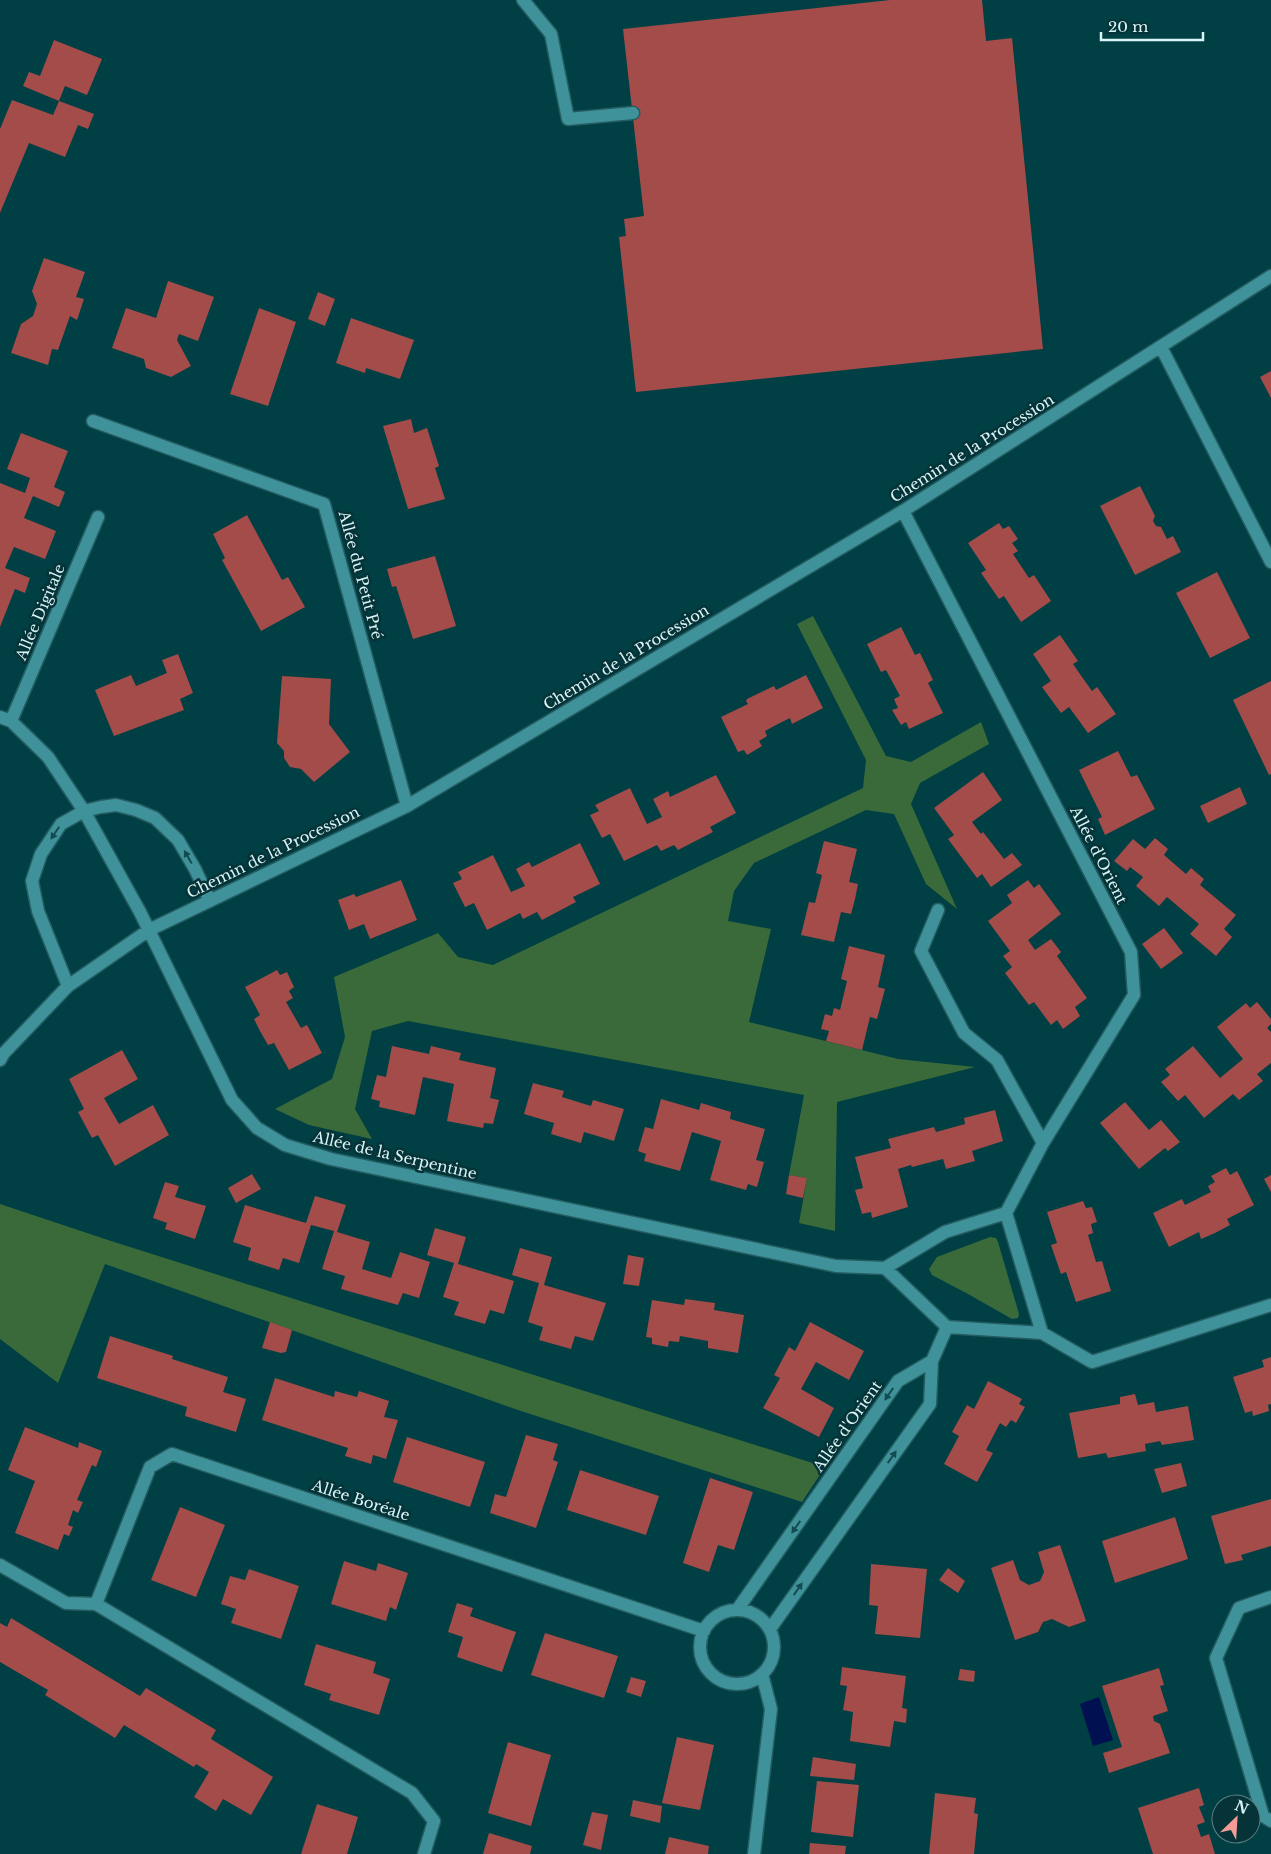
<svg xmlns="http://www.w3.org/2000/svg" width="1271" height="1854" font-family="'Libre Baskerville',serif">
<style>
.green{fill:#3a6a39}
.water{fill:#001050}
.building{fill:#a44c49}
.lines{fill:none;stroke-linecap:round;stroke-linejoin:round}
.minor-casing{stroke:#235c61;stroke-width:15}
.minor{stroke:#40929a;stroke-width:12}
.oneway{fill:#144b50}
.labels{text-anchor:middle;dominant-baseline:central;stroke-width:5;stroke-linejoin:round;paint-order:stroke}
.street-label{font-size:15px;fill:#d9f5f8;stroke:#063337}
</style>
<rect width="100%" height="100%" fill="#003f44"/>
<!-- green -->
<path class="green" d="M813,616l73,140 25,6 70,-40 8,22 -69,39 -9,21 46,105 -31,-25 -32,-70 -28,-4 -112,53 -20,28 -6,30 43,8 -22,93 149,37 77,8 -138,35 -2,129 -36,-8 8,-45 -18,-3 15,-80 -396,-74 -36,10 -17,78 17,30 -63,-14 -34,-16 57,-30 13,-42 -11,-60 104,-44 20,24 35,8 370,-177 3,-28 -69,-136z
M0,1204l111,37 714,226 -23,35 -284,-92 -413,-146 -47,119 -58,-44z
M990,1237l6,1 2,4 21,72 -1,4 -6,1 -44,-25 -36,-19 -3,-6 8,-12z"/>
<!-- water -->
<path class="water" d="M1099,1697l14,43 -20,6 -13,-42z"/>
<!-- building -->
<path class="building" d="M890,0h92l4,41 26,-3 31,311 -407,43 -17,-155 7,-1 -2,-17 20,-3 -21,-187z
M54,40l48,19 -15,36 -22,-9 -6,15 35,13 -6,15 -10,-4 -13,32 -36,-14 -29,70v-84l12,-29 41,15 6,-14 -36,-15 6,-14 11,4z
M44,258l41,14 -9,25 8,2 -7,21 -7,-4 -12,34 -6,-1 -4,16 -37,-12 10,-29 12,-8 4,-12 -5,-13z
M168,281l46,16 -16,44 -19,-7 -2,6 14,26 -20,11 -25,-9 -2,-9 -32,-11 14,-40 30,10z
M318,292l17,7 -10,27 -17,-7z
M259,308l37,14 -28,84 -38,-12z
M351,318l63,22 -14,39 -34,-11 -1,5 -29,-10z
M1271,371v27l-11,-21z
M411,419l3,14 13,-5 12,38 -4,2 10,31 -37,10 -25,-83z
M21,433l47,18 -14,36 11,5 -6,15 -26,-11 -9,22 32,13 -11,28 -31,-12 -9,21 25,10 -5,15 -10,-4 -15,38v-144l25,10 5,-15 -23,-9z
M1140,486l15,30 -2,5 3,5 5,1 6,12 6,-3 8,16 -46,23 -35,-69z
M247,515l35,65 6,-3 17,30 -44,24 -39,-71 3,-2 -12,-24z
M999,523l4,6 6,-3 9,13 -6,4 6,8 -5,3 16,24 5,-3 17,26 -30,21 -17,-26 -5,3 -18,-26 5,-3 -18,-27z
M435,556l21,70 -43,13 -17,-53 -4,1 -5,-18z
M1217,572l33,66 -40,20 -34,-65z
M901,627l14,28 5,-2 13,27 -5,3 15,30 -34,16 -3,-7 -5,3 -9,-15 6,-2 -4,-9 6,-3 -14,-26 -5,2 -14,-28z
M1060,635l18,26 -5,3 9,13 10,14 5,-4 19,27 -28,19 -19,-26 -8,6 -19,-26 9,-6 -18,-27z
M178,654l15,39 -13,6 4,11 -70,26 -19,-46 36,-15 5,11 31,-13 -5,-13z
M806,675l17,33 -31,16 -2,-6 -14,7 -11,6 2,5 -8,5 3,5 -15,9 -3,-5 -6,2 -17,-35 27,-13 -2,-3 1,-2 27,-13 2,4z
M282,676l49,3 -2,45 21,28 -36,30 -13,-13 -11,-2 -6,-9v-7l-7,-8z
M1271,681v93l-2,1 -36,-75z
M1118,751l13,26 6,-2 18,34 -50,26 -7,-16 4,-2 -23,-47z
M983,772l19,28 -30,22 9,12 2,-2 21,27 8,-6 10,12 -31,22 -9,-13 -5,4 -29,-39 6,-4 -20,-27z
M716,775l20,38 -26,14 3,5 -35,18 -4,-5 -13,6 -4,-6 -33,16 -14,-27 -8,4 -12,-23 9,-4 -4,-6 35,-17 17,36 15,-7 -9,-18 15,-8 2,6z
M1240,787l7,17 -39,19 -8,-17z
M1155,838l13,11 -4,6 22,19 5,-6 13,11 -4,6 36,30 -12,14 8,8 -16,19 -26,-22 9,-10 -32,-27 -8,9 -23,-20 7,-9 -13,-10 -3,4 -13,-10 19,-22 12,10z
M824,841l33,8 -8,33 9,2 -3,15 -4,15 -10,-2 -7,30 -33,-7 8,-33 6,1 7,-28 -6,-2z
M580,843l20,41 -27,13 3,5 -34,18 -5,-8 -14,7 -3,-6 -33,17 -13,-27 -9,4 -12,-24 9,-4 -4,-7 35,-17 18,37 14,-6 -9,-17 13,-7 3,5z
M401,880l16,40 -47,19 -6,-15 -15,6 -11,-30 16,-6 2,3z
M1028,880l6,8 5,-4 22,30 -33,26 7,10 16,-11 10,13 -4,4 30,42 -12,9 5,9 -17,13 -6,-9 -6,5 -17,-23 -5,3 -24,-32 7,-6 -9,-11 7,-5 -22,-30 24,-18 -5,-8z
M1164,928l19,25 -22,16 -19,-25z
M849,946l36,9 -7,32 7,2 -8,30 -7,-2 -8,33 -36,-9 3,-10 -8,-2 4,-15 7,2 2,-8 6,2 7,-29 -6,-2z
M277,970l3,5 7,-3 7,15 -5,4 4,7 -7,4 15,26 6,-3 15,28 -33,17 -15,-27 -6,2 -8,-14 -6,-12 6,-4 -15,-28z
M1257,1002l14,17v5l-4,4 4,4v31l-14,11 6,7 -24,19 -6,-6 -29,24 -19,-23 -7,6 -17,-19 9,-7 -5,-6 28,-23 27,32 23,-19 -26,-32 29,-24 4,5z
M392,1046l37,8 2,-8 30,7 -2,7 37,8 -6,30 9,2 -6,24 -9,-1 -1,5 -36,-7 7,-37 -31,-7 -8,38 -36,-8 1,-6 -9,-2 6,-24 9,2z
M122,1050l16,29 -34,19 15,26 34,-19 16,30 -54,31 -17,-31 -6,3 -14,-26 6,-3 -15,-30z
M533,1083l31,8 -2,6 29,9 2,-6 31,9 -10,32 -30,-9 -3,11 -30,-9 3,-11 -30,-9z
M661,1099l38,11 2,-7 30,9 -1,7 35,10 -9,31 8,2 -7,25 -9,-3 -2,6 -36,-10 11,-39 -29,-9 -12,39 -36,-10 2,-7 -8,-3 7,-24 8,2z
M1125,1102l24,28 12,-10 19,22 -12,9 -3,-3 -26,21 -39,-46z
M995,1110l8,31 -31,10 3,10 -29,8 -3,-10 -31,8 -1,-2 -13,4 10,38 -36,11 -1,-6 -9,2 -7,-24 8,-2 -8,-31 36,-9 -3,-9 46,-12 2,5 29,-8 -1,-6z
M1226,1168l4,7 7,-4 17,34 -27,14 3,6 -15,8 -14,6 -2,-7 -30,15 -16,-34 29,-14 3,6 26,-13 -3,-6 7,-4 -4,-6z
M252,1174l9,15 -25,14 -8,-15z
M789,1175l18,3 -4,20 -17,-4z
M1271,1175v17l-7,-13z
M165,1182l14,4 -4,11 31,9 -11,33 -30,-10 2,-6 -14,-5z
M315,1196l31,9 -9,27 33,10 -8,27 29,9 9,-26 30,10 -11,36 -16,-5 -5,12 -57,-16 4,-13 -23,-7 12,-38 -23,-6 -12,38 -16,-5 -4,12 -31,-10 3,-12 -18,-6 12,-37 61,18z
M1083,1201l3,7 6,-1 5,15 -6,2 2,9 -5,2 8,27 6,-1 9,30 -35,11 -10,-30 -5,2 -10,-29 6,-2 -10,-31z
M435,1228l31,9 -8,27 56,17 -10,33 -14,-4 -5,14 -31,-9 5,-13 -16,-5 11,-34 -27,-8z
M520,1248l32,9 -8,28 62,18 -13,38 -18,-5 -4,13 -32,-9 4,-13 -15,-5 11,-39 -27,-8z
M628,1255l16,3 -5,28 -16,-2z
M685,1299l30,4 -1,7 30,5 -6,38 -30,-5v-7l-28,-5 -1,6 -10,-1 -1,6 -16,-3v-6l-6,-1 6,-37 32,5z
M270,1322l22,8 -6,22 -5,1 -19,-5z
M810,1322l54,29 -15,29 -33,-18 -15,27 33,19 -15,29 -56,-29 17,-30 -6,-3 15,-28 6,4z
M110,1336l63,20 -1,3 56,18 -5,15 23,7 -10,33 -51,-16 2,-9 -90,-29z
M1271,1357v47l-3,1 1,6 -16,5 -1,-5 -7,2 -12,-36 31,-10 -2,-7z
M275,1378l59,19 1,-6 22,6 2,-6 30,10 -5,16 14,3 -12,39 -13,-4 -2,9 -26,-8 3,-8 -86,-28z
M988,1381l34,18 -3,5 6,3 -9,16 -5,-3 -5,7 -6,-4 -14,27 7,3 -16,29 -33,-18 15,-28 -7,-4 15,-27 7,4z
M1135,1394l3,11 16,-3 2,10 32,-6 6,34 -32,5 -2,-4 -15,3 1,7 -38,7 -2,-5 -28,5 -9,-45 51,-9v-7z
M25,1427l53,21 1,-6 23,9 -6,16 -4,-2 -15,35 6,2 -5,11 -5,-3 -5,15 5,2 -4,9 -5,-2 -6,16 -43,-17 20,-52 -27,-11z
M526,1435l32,9 -5,16 5,2 -22,66 -46,-15 5,-19 11,3z
M407,1437l78,25 -15,45 -77,-25z
M1181,1463l6,23 -25,7 -8,-24z
M580,1470l79,26 -13,39 -79,-25z
M710,1478l43,14 -19,58 -16,-5 -9,27 -26,-9z
M1271,1499v47l-30,9 2,5 -18,4 -14,-48z
M180,1507l45,18 -29,72 -45,-17z
M1175,1517l13,42 -73,24 -13,-42z
M1060,1545l26,76 -17,6 -17,-8 -9,3 -5,10 -23,8 -24,-72 22,-8 7,20 9,5 11,-4 4,-9 -6,-20z
M344,1561l32,10 2,-8 30,10 -12,37 -6,-3 -4,14 -55,-17z
M871,1564l56,5 -7,69 -45,-4 3,-28 -9,-1z
M948,1568l17,13 -7,12 -19,-13z
M249,1569l50,17 -18,53 -50,-16 5,-14 -15,-5 9,-28 15,4z
M457,1603l16,5 -3,8 46,16 -14,40 -45,-15 6,-20 -15,-5z
M11,1618l129,78 6,-8 70,42 -5,9 62,38 -22,38 -28,-16 -7,12 -22,-14 15,-25 -13,-8 -2,3 -70,-42 -9,13 -70,-43 3,-5 -48,-28v-39l7,4z
M545,1633l73,23 -14,42 -73,-23z
M316,1644l60,18 -3,11 17,6 -11,36 -50,-15 2,-6 -27,-9z
M842,1667l64,9 -4,32 5,1 -1,14 -12,-2 -4,26 -40,-6 3,-29 -10,-2 4,-24 -7,-1z
M1159,1668l5,17 -4,1 8,25 -15,5 1,5 6,3 10,29 -61,20 -6,-20 19,-6 -20,-61z
M960,1669l15,2 -1,11 -16,-2z
M631,1677l15,4 -5,16 -15,-5z
M677,1737l37,8 -14,65 -38,-7z
M508,1742l43,13 -20,71 -43,-13z
M813,1757l43,7 -2,16 -44,-4z
M817,1781l42,4 -6,52 -42,-5z
M1199,1788l5,17 -5,2 6,15 -8,3 4,12 8,-3 6,20h-62l-15,-46z
M935,1793l41,5 -2,15 4,1 -4,40h-45z
M633,1800l29,6 -2,17 -30,-7z
M317,1804l41,13 -11,37h-46z
M592,1812l16,3 -7,35 -18,-5z
M489,1833l43,13 -2,8h-47z
M669,1837l40,9 -1,8h-43z
M810,1843l36,3 -1,8h-36z"/>
<g class="lines">
<!-- minor casing -->
<g class="minor-casing">
<path id="minor" d="M523,0l28,34 17,85 65,-6
M1161,347l110,215
M93,421l231,83 83,302
M903,511l228,441 3,43 -91,148 -37,70
M0,717l11,4 37,36 36,54 56,101 92,188 25,28 28,17 46,14 505,107 49,2
M11,721l87,-204
M938,910l-17,41 43,82 33,27 46,83
M68,986l-30,-75 -6,-30 9,-27 20,-30 23,-13 17,-4 15,-2 20,5 19,8 23,22 17,29 15,32
M0,1060l4,-7 64,-67 81,-56 258,-124 496,-295 368,-235
M1006,1213l36,120 -95,-6 -62,-59 60,-36z
M1042,1333l50,29 179,-57
M932,1361l15,-34
M0,1565l66,38 30,1 316,189 22,28 -10,33
M1271,1597l-32,11 -23,50 47,158 8,5
M96,1604l54,-137 22,-13 532,177
M737,1610l161,-229 34,-20 -2,43 -160,225
M700 1647a37 37 0 1 1 74 0a37 37 0 1 1-74 0Z
M754,1854l17,-145 -9,-35"/>
</g>
<!-- minor -->
<use href="#minor" class="minor"/>
</g>
<!-- one-way arrows -->
<defs><path id="oneway-solid" d="M-6-.8H1V-3.2L6.5 0L1 3.2V.8H-6Z" transform="scale(1.25)"/></defs>
<g class="oneway">
<use href="#oneway-solid" transform="translate(55 833) rotate(124)"/>
<use href="#oneway-solid" transform="translate(188 857) rotate(-120)"/>
<use href="#oneway-solid" transform="translate(889 1394) rotate(125)"/>
<use href="#oneway-solid" transform="translate(892 1457) rotate(-55)"/>
<use href="#oneway-solid" transform="translate(796 1527) rotate(125)"/>
<use href="#oneway-solid" transform="translate(798 1589) rotate(-55)"/>
</g>
<g class="labels">
<!-- street labels -->
<g class="street-label">
<text transform="translate(972 448) rotate(-32)">Chemin de la Procession</text>
<text transform="translate(361 575) rotate(75)">Allée du Petit Pré</text>
<text transform="translate(40 612) rotate(-67)">Allée Digitale</text>
<text transform="translate(626 657) rotate(-31)">Chemin de la Procession</text>
<text transform="translate(273 852) rotate(-26)">Chemin de la Procession</text>
<text transform="translate(1099 855) rotate(63)">Allée d'Orient</text>
<text transform="translate(395 1155) rotate(13)">Allée de la Serpentine</text>
<text transform="translate(847 1426) rotate(-55)">Allée d'Orient</text>
<text transform="translate(361 1500) rotate(18)">Allée Boréale</text>
</g>
</g>
<!-- north arrow -->
<g transform="translate(1236 1819) rotate(25)"><circle r="24" fill="#063337" stroke="#5a8184"/>
<path d="M0-4L9 19L0 12L-9 19Z" fill="#f59b96"/>
<text y="-8" font-size="14" font-weight="bold" text-anchor="middle" fill="#d9f5f8">N</text>
</g>
<!-- scale -->
<path d="M1101 32v8h102v-8" fill="none" stroke="#d9f5f8" stroke-width="2.5"/>
<text x="1108" y="32" font-size="15" fill="#d9f5f8" stroke="#063337" stroke-width="4" paint-order="stroke">20 m</text>
</svg>
